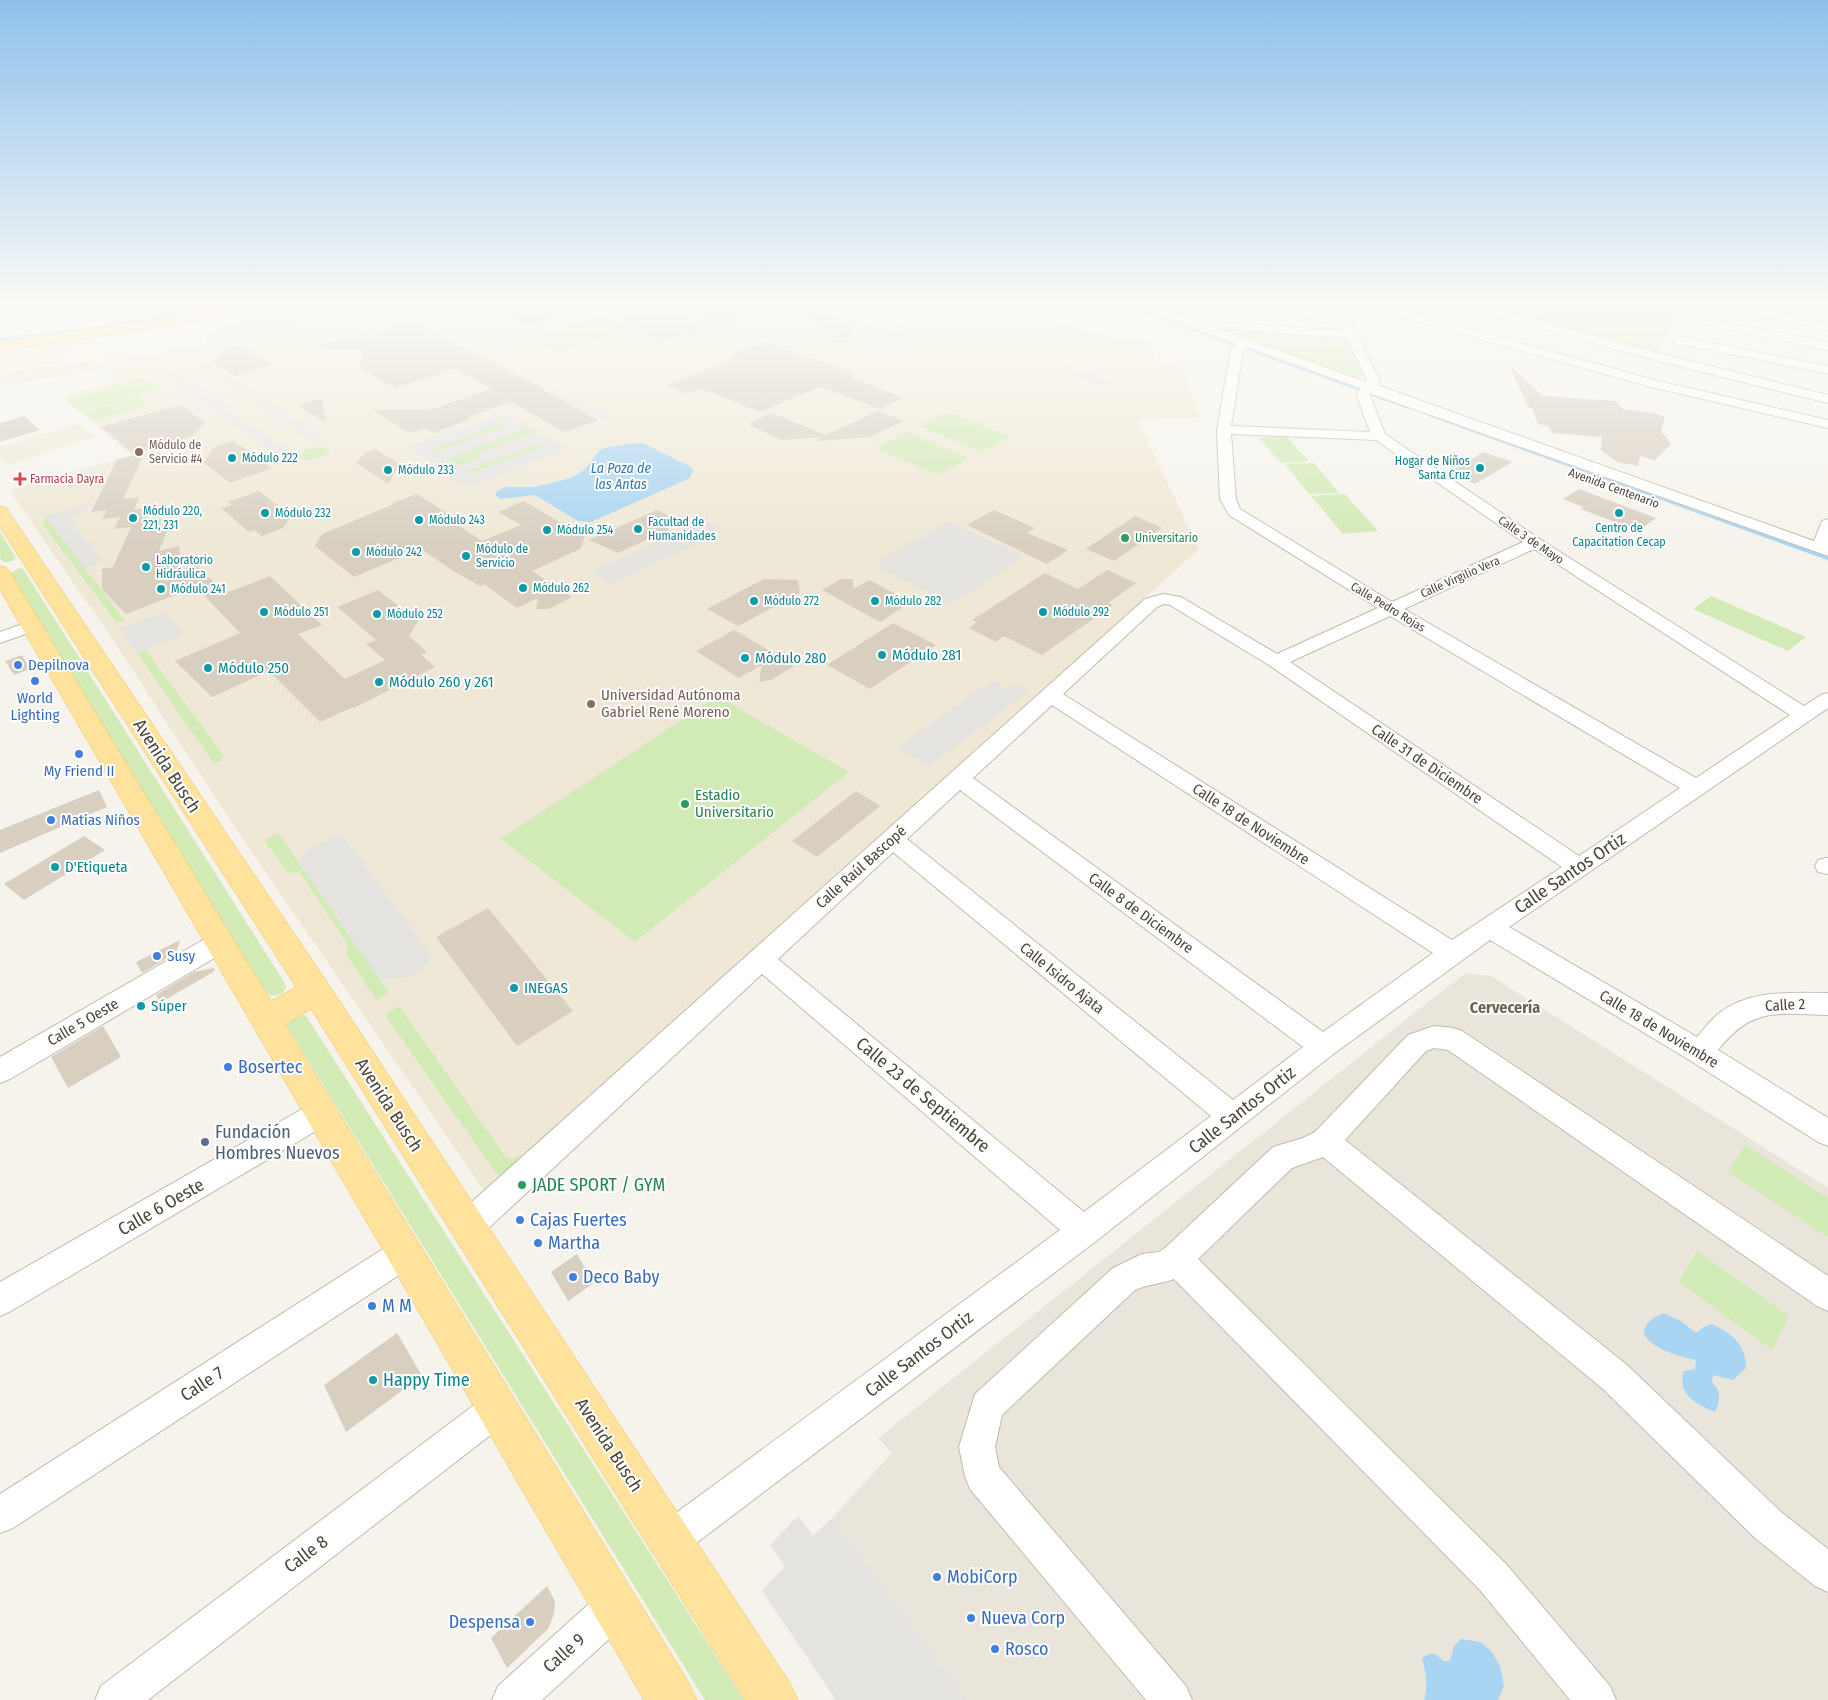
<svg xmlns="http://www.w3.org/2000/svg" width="1828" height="1700" font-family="'Fira Sans Condensed',sans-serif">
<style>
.residential{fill:#eae5da}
.education{fill:#efe8d6}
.green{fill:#d2eab5}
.parking{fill:#e5e3e0;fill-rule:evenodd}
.water{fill:#a9d4f2}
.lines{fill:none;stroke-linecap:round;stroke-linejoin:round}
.stream-far1{stroke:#a9d4f2;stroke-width:3}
.stream{stroke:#a9d4f2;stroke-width:4.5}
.canal{fill:#a9d4f2;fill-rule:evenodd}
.building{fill:#d8cfc1}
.minor-casing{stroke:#c2bbae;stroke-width:2}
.major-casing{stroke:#e6c16a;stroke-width:1}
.minor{fill:#fff;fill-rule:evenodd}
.major{fill:#ffe39c;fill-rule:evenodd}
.education-dot{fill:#8d6e63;stroke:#fff;stroke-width:2}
.culture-dot{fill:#0f9aa8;stroke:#fff;stroke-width:2}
.health-dot{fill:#e0444e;stroke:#fff;stroke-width:2}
.leisure-dot{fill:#2e9e5b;stroke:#fff;stroke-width:2}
.shop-dot{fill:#3f7fe0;stroke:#fff;stroke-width:2}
.service-dot{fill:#5c6f8a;stroke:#fff;stroke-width:2}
.labels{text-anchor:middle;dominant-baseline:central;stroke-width:4;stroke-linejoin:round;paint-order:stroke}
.far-education-label{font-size:12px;fill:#785e54;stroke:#fff;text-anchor:start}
.far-culture-label{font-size:12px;fill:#0d838f;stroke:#fff;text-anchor:start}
.far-health-label{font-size:12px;fill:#be3a42;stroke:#fff;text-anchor:start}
.far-street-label{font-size:12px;fill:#4b4439;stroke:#fff}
.far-leisure-label{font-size:12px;fill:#27864d;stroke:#fff;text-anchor:start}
.far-water-label{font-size:14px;font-style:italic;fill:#2e7ab2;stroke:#fff}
.culture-label{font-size:15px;fill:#0d838f;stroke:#fff;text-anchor:start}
.shop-label{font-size:15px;fill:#366cbe;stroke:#fff;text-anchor:start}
.education-label{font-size:15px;fill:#785e54;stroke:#fff;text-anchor:start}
.street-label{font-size:15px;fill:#4b4439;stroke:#fff}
.leisure-label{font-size:15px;fill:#27864d;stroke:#fff;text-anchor:start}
.neighbourhood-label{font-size:16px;font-weight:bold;fill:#6e6250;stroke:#fff}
.near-street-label{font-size:18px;fill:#4b4439;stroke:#fff}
.near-shop-label{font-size:18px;fill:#366cbe;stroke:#fff;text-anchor:start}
.near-service-label{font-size:18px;fill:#4e5e75;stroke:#fff;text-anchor:start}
.near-leisure-label{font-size:18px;fill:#27864d;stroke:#fff;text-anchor:start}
.near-culture-label{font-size:18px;fill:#0d838f;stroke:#fff;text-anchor:start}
</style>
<rect width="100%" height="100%" fill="#f6f3ec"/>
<!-- residential -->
<path class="residential" d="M1465,973l26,3 337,212v512h-860l-136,-182 60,-65 -14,-15z"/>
<!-- education -->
<path class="education" d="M255,309h636l4,15 77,-15h53l62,23 63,11 5,17 25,1 21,57 -63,2 61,129 -712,646 -253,-369 -125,-192 -100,-144 123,-35 -69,-56 7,-2 -2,-3 44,-11 -2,-14 -110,16v-12l152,-19 54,-10 -1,-7z
M70,341l-11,22 -59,6v-20z
M77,424l19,12 -88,29 -8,-8v-10z"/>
<!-- green -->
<path class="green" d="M687,309h72l-31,17 -18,1z
M1493,309h189l-25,42h-11z
M601,316l29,13 -72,24 -30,-13z
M1212,326l132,11 5,3 15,35 -2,3 -6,-1z
M140,378l17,11 -75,23 -16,-12z
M137,397l12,8 -54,16 -11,-8z
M949,412l63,25 -30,15 -63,-25z
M502,423l5,3 -70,26 -6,-4z
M530,427l8,4 -57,22 -8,7 -15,6 -12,-7z
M907,432l63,26 -32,17 -63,-27z
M1286,436l23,25 -28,2 -22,-25z
M537,443l5,4 -71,27 -6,-3z
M323,447l6,3v2c-7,7 -20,11 -29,5l1,-4 7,-4z
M1314,463l25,30 -30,1 -24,-30z
M1345,494l33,37 -35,3 -32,-38z
M46,518l79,103 -9,1 -74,-99z
M0,532l16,26c-4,4 -8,5 -14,3l-2,-3z
M18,568l5,1 261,413 2,5 -4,7 -11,2 -5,-4 -256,-418z
M1711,596l95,41 -18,14 -95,-42z
M130,629l94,127 -2,4 -5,3 -5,-2 -88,-127z
M717,696l132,76 -214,170 -134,-103z
M278,833l111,159 -13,8 -30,-46 2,-9 -48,-72 -12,-1 -24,-32z
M399,1006l107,151 8,2 10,-3 -19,16 -6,3 -4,-3 -110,-157z
M297,1012l9,4 438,684h-39l-419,-675 2,-10z
M1745,1145l83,53v39l-100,-65z
M1697,1251l92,65 -17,34 -93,-68z"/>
<!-- parking -->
<path class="parking" d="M328,309h28l-86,20 -5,-2 -14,3 -3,4 -16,3 -3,-11 11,-3 5,-5 5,-1 31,4 43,-9z
M869,324l30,10 16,4 -23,10 -45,-16z
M195,363h12l48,30 65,44 -3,5 -3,1z
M1069,366l46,16 -10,5 -45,-16z
M169,368l123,85 -4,2h-11l-115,-81z
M557,390h3l52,27 -9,3 -51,-26z
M495,415l17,2 18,10 -83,32 11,7 15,-6 8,-7 57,-22 26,15 -2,5 -83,33h-20l-17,-11 1,-3 -34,-21 7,-5zM502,423l4,3 -69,26 -5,-3zM537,444l5,3 -71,27 -5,-3z
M87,504l2,2 -18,12 29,41 -7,7 -8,3 -40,-53z
M705,520l19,11 -114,54 -19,-13z
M946,523h6l70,32 -1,4 -70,45 -70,-35 -3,-4 2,-5z
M164,612l19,23 -46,18 -18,-24z
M993,680l14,9 8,-5 14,7 -100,75 -32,-19z
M339,833l5,4 88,119 -5,9 -20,13 -27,1 -82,-117 10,-14 12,-4z
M798,1516l15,20 19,-18 136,182h-132l-74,-109 23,-25 -15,-21z"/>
<!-- water -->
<path class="water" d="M634,443l11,1 44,22 4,4 -3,8 -99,44 -13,-1 -43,-26 -34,4 -6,-4 2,-4 9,-4h29l36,-9 13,-8 15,-19 5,-3z
M1663,1313l18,8 15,12 8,-6 8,-3c20,10 34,20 34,44l-13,12 -20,-5 -1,7c9,10 9,17 3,30 -18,-7 -39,-18 -31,-41l11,-2 1,-9c-23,-4 -82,-24 -33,-47z
M1461,1639l19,3 11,9 9,15 4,20 -6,14h-74c4,-14 2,-28 -2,-42l7,-4h7l7,7h7l4,-15z"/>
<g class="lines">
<!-- stream-far1 -->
<path class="stream-far1" d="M1136,309l271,98
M1430,415l141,51"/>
<!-- stream -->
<path class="stream" d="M1568,464l260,94"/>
<!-- canal -->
<path class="canal" d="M194,309h25l-5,3 -120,20 -94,12v-6l94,-12z"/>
</g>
<!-- building -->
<path class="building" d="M494,309h75l1,4 -41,13z
M610,309h75v5l26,18 -22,5 -3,-2 -30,8z
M795,309h31l29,17 -7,17h-17l4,-9z
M404,324l4,2 8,-2 127,64 -2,1 57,31 -34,12 -53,-30 -43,15 3,2 -38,14 -8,-5 -15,5 -38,-23h57l63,-21 -38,-20 -59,19 -35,-20 3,-19h-41l-1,-4 53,-16 7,4 4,-5h7z
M764,342l92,32 -6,3 54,21 -24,11 -60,-22 -60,25 -58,-23 -17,4 -19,-8 68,-26 -5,-2z
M239,346l8,4 26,15 -38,11 -23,-14 13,-12z
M1512,367l30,29 73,5 8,8 30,4 12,4 -4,14 10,13 -16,16 -15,-4 -2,10 -21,-4 -16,-12 1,-13 -49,-4 -5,-7 -10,-2 -6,-16h-3l-19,-40z
M322,398l4,24 -28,-16z
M180,405l25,18 -15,14 -56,17 -33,-27z
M878,411l26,10 -34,16 -54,4 6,-4 -41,3 -33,-16 24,-11 54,22z
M24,416l16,14 -40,12v-19z
M233,441l10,6 29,21 -42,15 -26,-20 9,-15z
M375,449l25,15 -12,20 -32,-21 9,-10z
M145,452l-22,47 16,-2 -5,13 17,-3 -6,15 17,-3 -5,12 11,-2 -9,22 20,-5 2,24 14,-5 31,28 44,-17 52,49 -24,9 47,45 40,-19 -19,-16 10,-4 -39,-33 41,-17 40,31 -9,15 18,16 -6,3 14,12 -81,41 -1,-1 -33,15 -51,-51 -57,26 -37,-36 65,-28 -44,-46 -70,27 -24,-25v-20l11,-2 18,-40 -17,2 6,-12 -18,2 5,-9 -16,2 26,-52z
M1484,452l28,10 -37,22 -27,-11z
M1579,489l77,29 -18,13 -57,-22 3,-2 -21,-8z
M259,491l32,25 -8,12 -21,8 -8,-6 -5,2 -28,-24 11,-3 -4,-3z
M417,494l39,25 -4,2 30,20 39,-16 -23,-13 26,-11 61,36 -5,12 -48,22 40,26 -23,12h-13l2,-11 -21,10 -33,-24 -4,2 -25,-14 -34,-23 -67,28 -39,-31 7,-12 72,-30 -2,-1z
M657,510l16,8 -5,12 -50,23 -29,-13z
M994,510l41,18 -8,5 41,17 -21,14 -80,-39z
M1135,516l27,12 -48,33 -28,-12z
M1107,570l29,13 -28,20 5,2 -71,50 -38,-19 -8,6 -27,-14 8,-6 -5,-2 73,-47 33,16z
M764,579l34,1 2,13 -62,33 -31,-17z
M841,579h12v10l16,-9 42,22 -31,20 -58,-32z
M893,623l43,22 -66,44 -43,-24z
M734,630l31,18 29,18 -23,14 -12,2 3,-17 -23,13 -43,-27z
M22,655l8,14 -16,6 -9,-14z
M99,790l8,17 -107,46v-23z
M856,791l24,15 -63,51 -25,-16z
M84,836l21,14 -81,50 -20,-16z
M488,908l85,103 -56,35 -81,-109z
M180,940l-4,13 -34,20 -6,-11z
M214,968l1,3 -52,30 -1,5 -6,-11 38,-23z
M103,1026l18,31 -53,31 -17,-31z
M577,1254l17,29 -26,18 -17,-29z
M397,1333l25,43 -76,56 -22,-47z
M547,1586l8,15 -1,13 -6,15 -41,39 -16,-30z"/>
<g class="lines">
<!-- minor casing -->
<g class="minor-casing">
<path id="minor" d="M54,309h11c-7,10 -16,14 -28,17l-6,-3 19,-9z
M1146,309h17l203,73 1,-2 -20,-42 -128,-10 -6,-3 6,-3 125,9 -2,-3 -59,-19h18l41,13 1,-13h12l-2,17 27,55 -3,4 437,156 8,-20 6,-2v37l-459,-163 16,41 156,106 263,166 17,-11 7,-2v15l-319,219 188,110c7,-8 13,-16 21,-23 31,-25 73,-21 110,-21v22c-51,-1 -75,-9 -110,35l110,68v28l-10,-4 -127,-81 -201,-121 -158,115 -237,187 -412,311 -13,5 -13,-5 -5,-13 5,-13 403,-297 -298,-256 -284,264 -11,4 -11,-4 -4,-11 4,-11 689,-617 18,-5 18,3 96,57 101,-46 -149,-93 -9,-16 -3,-69 14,-81 6,-5zM1247,347l113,41 -3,8 13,36 -139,-6 12,-75zM1231,434l145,6 147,102 -131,60 -152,-93 -4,-10zM1534,549l256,166 -94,63 -292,-169zM1164,604l6,1 99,60 293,202 -110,73 -389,-246 94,-87zM1390,616l290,172 -101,68 -289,-194zM1052,705l381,248 -110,79 -350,-254zM960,790l343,257 -70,53 -326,-261zM893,852l318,264 -127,96 -306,-253z
M1379,309h19l260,72 170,39v8l-177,-41 -271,-76z
M1476,309h19l175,47 158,39v8l-166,-41 -185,-51z
M1738,309h23l67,15v6l-85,-18z
M1691,316l137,26v8l-141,-29 -2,-2 2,-2z
M1678,336l150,30v8l-154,-31 -2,-3z
M31,621l6,1 3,4 -3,4 -37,13v-11z
M1826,858h2v16l-10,-2 -3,-6 3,-6z
M219,933l9,3 3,7 -3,7 -218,129 -10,4v-26l210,-121z
M1434,1026l19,2 9,3 366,245v35l-11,-5 -369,-256 -14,-2 -8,3 -81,89 282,225 154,147 47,37v43l-13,-6 -60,-48 -152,-149 -280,-232 -31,11 -94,91 308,305 104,122 6,14h-46l-90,-110 -306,-311c-13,5 -26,5 -39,11l-133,125 -7,32 4,20 187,219 6,14h-46l-176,-211 -5,-13 -6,-29 16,-53 138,-126 29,-14 17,-2 6,-4 108,-101 30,-9 12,-6 93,-97z
M321,1100l10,4 4,9 -4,9 -320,189 -11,5v-34l311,-178z
M405,1238l11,4 4,11 -4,11 -403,264 -13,5v-39l394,-252z
M498,1391l12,5 5,12 -5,12 -362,280h-53l6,-14 385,-290z
M616,1587l14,5 5,14 -5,14 -88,80h-50l6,-14 104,-94z"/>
</g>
<!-- major casing -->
<g class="major-casing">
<path id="major" d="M218,309h33l-7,4 -85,15 -159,22v-8l159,-22z
M0,506l7,2 2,4 318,470 463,701 8,17h-53l-434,-691 -26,16 404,658 8,17h-53l-644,-1110v-24l7,2 3,4 261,429 25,-14 -296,-460z"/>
</g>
<!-- minor -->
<use href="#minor" class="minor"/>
<!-- major -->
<use href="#major" class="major"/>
</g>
<!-- sky -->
<linearGradient id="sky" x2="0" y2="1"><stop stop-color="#8fc1ec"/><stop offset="0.56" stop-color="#fbfaf6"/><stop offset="1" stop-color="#fbfaf6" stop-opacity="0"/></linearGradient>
<rect width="1828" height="547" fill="url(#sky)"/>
<!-- markers -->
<g class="education-dot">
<circle cx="139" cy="452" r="5"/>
<circle cx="591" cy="704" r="5"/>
</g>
<g class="culture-dot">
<circle cx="232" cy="458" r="5"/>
<circle cx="1480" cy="468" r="5"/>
<circle cx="388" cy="470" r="5"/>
<circle cx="265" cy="513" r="5"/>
<circle cx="1619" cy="513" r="5"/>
<circle cx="133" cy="518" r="5"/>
<circle cx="419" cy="520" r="5"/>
<circle cx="638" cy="529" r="5"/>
<circle cx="547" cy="530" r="5"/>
<circle cx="356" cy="552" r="5"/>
<circle cx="466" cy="556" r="5"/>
<circle cx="146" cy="567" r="5"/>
<circle cx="523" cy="588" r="5"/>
<circle cx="161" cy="589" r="5"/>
<circle cx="754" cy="601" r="5"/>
<circle cx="875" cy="601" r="5"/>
<circle cx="264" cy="612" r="5"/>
<circle cx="1043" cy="612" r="5"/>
<circle cx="377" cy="614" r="5"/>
<circle cx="882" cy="655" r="5"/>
<circle cx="745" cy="658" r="5"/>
<circle cx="208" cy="668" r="5"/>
<circle cx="379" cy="682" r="5"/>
<circle cx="55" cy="867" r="5"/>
<circle cx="514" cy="988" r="5"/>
<circle cx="141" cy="1006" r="5"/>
<circle cx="373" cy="1380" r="5"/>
</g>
<path class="health-dot" d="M17.5 471.5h5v5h5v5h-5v5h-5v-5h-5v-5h5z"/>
<g class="leisure-dot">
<circle cx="1125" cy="538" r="5"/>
<circle cx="685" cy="804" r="5"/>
<circle cx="522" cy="1185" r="5"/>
</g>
<g class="shop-dot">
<circle cx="18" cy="665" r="5"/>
<circle cx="35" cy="681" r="5"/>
<circle cx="79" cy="754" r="5"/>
<circle cx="51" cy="820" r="5"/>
<circle cx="157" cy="956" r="5"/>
<circle cx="228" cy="1067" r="5"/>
<circle cx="520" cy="1220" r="5"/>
<circle cx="538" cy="1243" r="5"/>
<circle cx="573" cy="1277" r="5"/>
<circle cx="372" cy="1306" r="5"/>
<circle cx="937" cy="1577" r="5"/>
<circle cx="971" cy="1618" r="5"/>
<circle cx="530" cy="1622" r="5"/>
<circle cx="995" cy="1649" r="5"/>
</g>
<circle class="service-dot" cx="205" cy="1142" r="5"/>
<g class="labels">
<!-- far-education labels -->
<g class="far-education-label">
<text x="149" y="445">Módulo de<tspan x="149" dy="14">Servicio #4</tspan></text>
</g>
<!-- far-culture labels -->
<g class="far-culture-label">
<text x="242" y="458">Módulo 222</text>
<text x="1470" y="461" text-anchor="end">Hogar de Niños<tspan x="1470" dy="14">Santa Cruz</tspan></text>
<text x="398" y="470">Módulo 233</text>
<text x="143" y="511">Módulo 220,<tspan x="143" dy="14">221, 231</tspan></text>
<text x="275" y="513">Módulo 232</text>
<text x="429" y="520">Módulo 243</text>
<text x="648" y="522">Facultad de<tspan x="648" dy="14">Humanidades</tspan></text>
<text x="1619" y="528" text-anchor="middle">Centro de<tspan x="1619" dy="14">Capacitation Cecap</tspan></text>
<text x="557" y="530">Módulo 254</text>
<text x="476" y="549">Módulo de<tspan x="476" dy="14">Servicio</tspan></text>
<text x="366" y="552">Módulo 242</text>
<text x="156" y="560">Laboratorio<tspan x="156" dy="14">Hidráulica</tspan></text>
<text x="533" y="588">Módulo 262</text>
<text x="171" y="589">Módulo 241</text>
<text x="764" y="601">Módulo 272</text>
<text x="885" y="601">Módulo 282</text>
<text x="274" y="612">Módulo 251</text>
<text x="1053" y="612">Módulo 292</text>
<text x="387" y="614">Módulo 252</text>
</g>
<!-- far-health labels -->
<g class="far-health-label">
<text x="30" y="479">Farmacia Dayra</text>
</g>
<!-- far-street labels -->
<g class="far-street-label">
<text transform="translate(1614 488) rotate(20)">Avenida Centenario</text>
<text transform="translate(1531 540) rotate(34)">Calle 3 de Mayo</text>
<text transform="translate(1460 577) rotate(-24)">Calle Virgilio Vera</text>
<text transform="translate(1388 607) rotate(31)">Calle Pedro Rojas</text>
</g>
<!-- far-leisure labels -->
<g class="far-leisure-label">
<text x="1135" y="538">Universitario</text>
</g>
<!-- far-water labels -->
<g class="far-water-label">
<text x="621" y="468">La Poza de<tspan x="621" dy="16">las Antas</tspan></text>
</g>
<!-- culture labels -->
<g class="culture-label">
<text x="892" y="655">Módulo 281</text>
<text x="755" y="658">Módulo 280</text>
<text x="218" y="668">Módulo 250</text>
<text x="389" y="682">Módulo 260 y 261</text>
<text x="65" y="867">D'Etiqueta</text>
<text x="524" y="988">INEGAS</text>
<text x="151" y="1006">Súper</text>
</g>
<!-- shop labels -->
<g class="shop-label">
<text x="28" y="665">Depilnova</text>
<text x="35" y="698" text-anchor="middle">World<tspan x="35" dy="17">Lighting</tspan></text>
<text x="79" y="771" text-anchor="middle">My Friend II</text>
<text x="61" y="820">Matias Niños</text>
<text x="167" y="956">Susy</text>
</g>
<!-- education labels -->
<g class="education-label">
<text x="601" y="695">Universidad Autónoma<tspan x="601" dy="17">Gabriel René Moreno</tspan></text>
</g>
<!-- street labels -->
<g class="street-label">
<text transform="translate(1427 764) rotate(34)">Calle 31 de Diciembre</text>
<text transform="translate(1251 824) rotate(33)">Calle 18 de Noviembre</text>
<text transform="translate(861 867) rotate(-42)">Calle Raúl Bascopé</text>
<text transform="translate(1141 913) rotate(36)">Calle 8 de Diciembre</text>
<text transform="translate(1062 978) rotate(39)">Calle Isidro Ajata</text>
<text transform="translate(1785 1005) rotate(-3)">Calle 2</text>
<text transform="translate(83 1022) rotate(-30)">Calle 5 Oeste</text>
<text transform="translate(1659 1029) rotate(31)">Calle 18 de Noviembre</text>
</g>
<!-- leisure labels -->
<g class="leisure-label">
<text x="695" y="795">Estadio<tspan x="695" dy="17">Universitario</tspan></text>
</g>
<!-- neighbourhood labels -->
<g class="neighbourhood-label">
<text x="1505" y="1007">Cervecería</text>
</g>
<!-- near-street labels -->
<g class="near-street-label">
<text transform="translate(167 766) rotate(57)">Avenida Busch</text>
<text transform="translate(1570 873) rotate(-34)">Calle Santos Ortiz</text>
<text transform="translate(923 1095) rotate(40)">Calle 23 de Septiembre</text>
<text transform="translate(389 1105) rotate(57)">Avenida Busch</text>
<text transform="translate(1242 1110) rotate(-38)">Calle Santos Ortiz</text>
<text transform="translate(161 1207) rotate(-30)">Calle 6 Oeste</text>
<text transform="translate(919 1354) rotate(-37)">Calle Santos Ortiz</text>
<text transform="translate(202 1384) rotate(-33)">Calle 7</text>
<text transform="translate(609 1445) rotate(57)">Avenida Busch</text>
<text transform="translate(306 1554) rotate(-37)">Calle 8</text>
<text transform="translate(564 1653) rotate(-42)">Calle 9</text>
</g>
<!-- near-shop labels -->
<g class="near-shop-label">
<text x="238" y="1067">Bosertec</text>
<text x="530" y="1220">Cajas Fuertes</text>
<text x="548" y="1243">Martha</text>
<text x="583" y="1277">Deco Baby</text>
<text x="382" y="1306">M M</text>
<text x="947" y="1577">MobiCorp</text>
<text x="981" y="1618">Nueva Corp</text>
<text x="520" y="1622" text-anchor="end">Despensa</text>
<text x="1005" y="1649">Rosco</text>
</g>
<!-- near-service labels -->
<g class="near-service-label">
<text x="215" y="1132">Fundación<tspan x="215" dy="21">Hombres Nuevos</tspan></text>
</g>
<!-- near-leisure labels -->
<g class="near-leisure-label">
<text x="532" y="1185">JADE SPORT / GYM</text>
</g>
<!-- near-culture labels -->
<g class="near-culture-label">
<text x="383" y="1380">Happy Time</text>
</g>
</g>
</svg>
